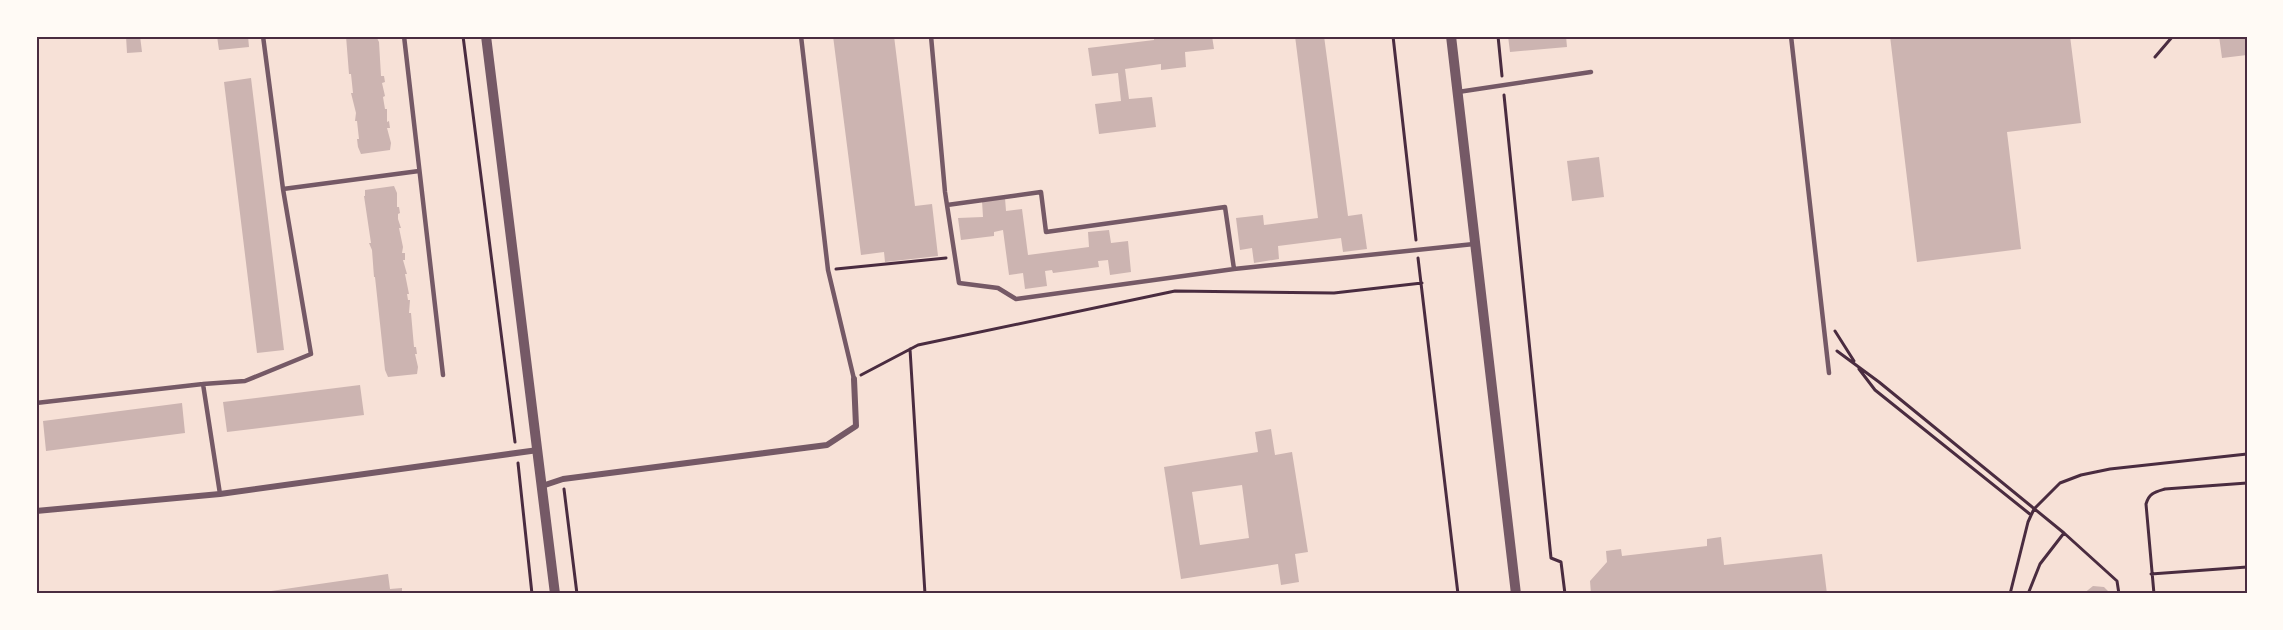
<svg xmlns="http://www.w3.org/2000/svg" width="2283" height="630" font-family="'Exo 2',sans-serif">
<style>
.building{fill:#ccb4b1;fill-rule:evenodd}
.lines{fill:none;stroke-linecap:round;stroke-linejoin:round}
.path{stroke:#4a2c40;stroke-width:3}
.service{stroke:#755966;stroke-width:4.5}
.minor{stroke:#755966;stroke-width:6}
.tertiary{stroke:#755966;stroke-width:10}
.neatline{fill:none;stroke:#4a2c40;stroke-width:2}
</style>
<rect width="100%" height="100%" fill="#f7e1d7"/>
<!-- building -->
<path class="building" d="M126,36h14l2,16 -15,1z
M217,36h31l1,11 -30,3z
M346,36h30l3,6 2,34h3l1,6 -3,1 3,13 -2,1 2,12h2v13l2,-1 1,7h-3l4,15 -1,7 -29,4 -3,-7 -1,-8h2l-2,-18h-2l1,-8 -5,-20h2l-2,-19h-2z
M833,36h61l21,170 17,-2 6,52 -53,6 -1,-10 -23,3z
M1154,36h58l2,13 -29,3 1,15 -25,3v-6l-36,5 4,30 23,-2 4,30 -57,7 -4,-30 26,-3 -3,-28 -26,3 -4,-28 66,-8z
M1295,36h29l24,180 14,-2 5,35 -24,3 -2,-14 -63,8 1,13 -25,4 -2,-15 -12,2 -4,-32 27,-3 1,10 54,-7z
M1508,36h58l1,11 -57,5z
M1890,36h180l11,87 -74,9 14,117 -104,13z
M2219,36h28v19l-25,3z
M251,78l33,272 -27,3 -33,-271z
M1599,157l5,40 -32,4 -5,-40z
M394,186l3,7v14h2l1,6 -2,1v5l3,9h-2l4,19 -1,6h3v7h-2l4,14h-2l4,20h-2l1,6h2l-1,13h2l3,34h2l1,7h-2l3,13 -1,7 -29,3 -3,-7 -10,-93h-1l-2,-27 -3,-7h2l-7,-47h1v-6z
M1005,198l1,13 16,-2 6,46 61,-8 -1,-15 21,-2 2,13 17,-2 3,31 -21,3 -2,-15 -10,1 1,6 -46,6 -1,-3 -7,1 2,15 -22,3 -2,-16 -14,2 -6,-45 -9,2v4l-33,4 -3,-22 25,-1 -1,-16z
M360,385l4,30 -137,17 -4,-30z
M182,403l3,30 -139,18 -3,-30z
M1271,429l4,26 17,-3 16,100 -13,2 4,28 -18,3 -3,-21 -97,15 -17,-112 94,-15 -3,-20zM1242,485l7,53 -49,7 -8,-53z
M1721,537l3,28 98,-11 5,40h-236l-1,-13 17,-19 -1,-11 15,-2 1,7 85,-10v-7z
M388,574l2,15 12,-1v6h-152z
M2093,586l11,1 7,7h-28z"/>
<g class="lines">
<!-- path -->
<path class="path" d="M463,36l52,406
M1393,36l23,204
M1498,36l4,40
M2155,57l18,-21
M1504,95l47,463 10,4 4,32
M1418,258l40,336
M836,269l110,-11
M1835,331l19,30
M910,349l15,245
M1837,351l42,31 185,151 53,48 2,13
M1859,369l16,21 156,125
M861,375l57,-30 257,-54 159,2 88,-10
M518,463l14,131
M564,489l13,105
M2151,574l96,-7
M2010,594l18,-72 6,-13 26,-26 21,-8 29,-6 137,-15
M2028,594l12,-30 24,-31
M2154,594l-8,-90c3,-11 9,-12 19,-15l82,-6"/>
<!-- service -->
<path class="service" d="M404,36l39,339
M801,36l27,234 26,109
M931,36l14,156 14,91 39,5 18,11 218,-30 240,-25
M1791,36l38,337
M1458,92l133,-20
M283,189l136,-18
M947,205l94,-13 5,40 179,-25 9,62
M203,384l17,110
M36,403l167,-19 42,-3 66,-27 -28,-165 -20,-153"/>
<!-- minor -->
<path class="minor" d="M542,486l21,-7 264,-34 29,-19 -2,-47
M36,511l184,-17 318,-44"/>
<!-- tertiary -->
<path class="tertiary" d="M486,36l69,558
M1451,36l65,558"/>
</g>
<!-- border -->
<rect width="2283" height="630" fill="none" stroke="#fffaf5" stroke-width="75"/>
<rect x="38" y="38" width="2208" height="554" class="neatline"/>
</svg>
